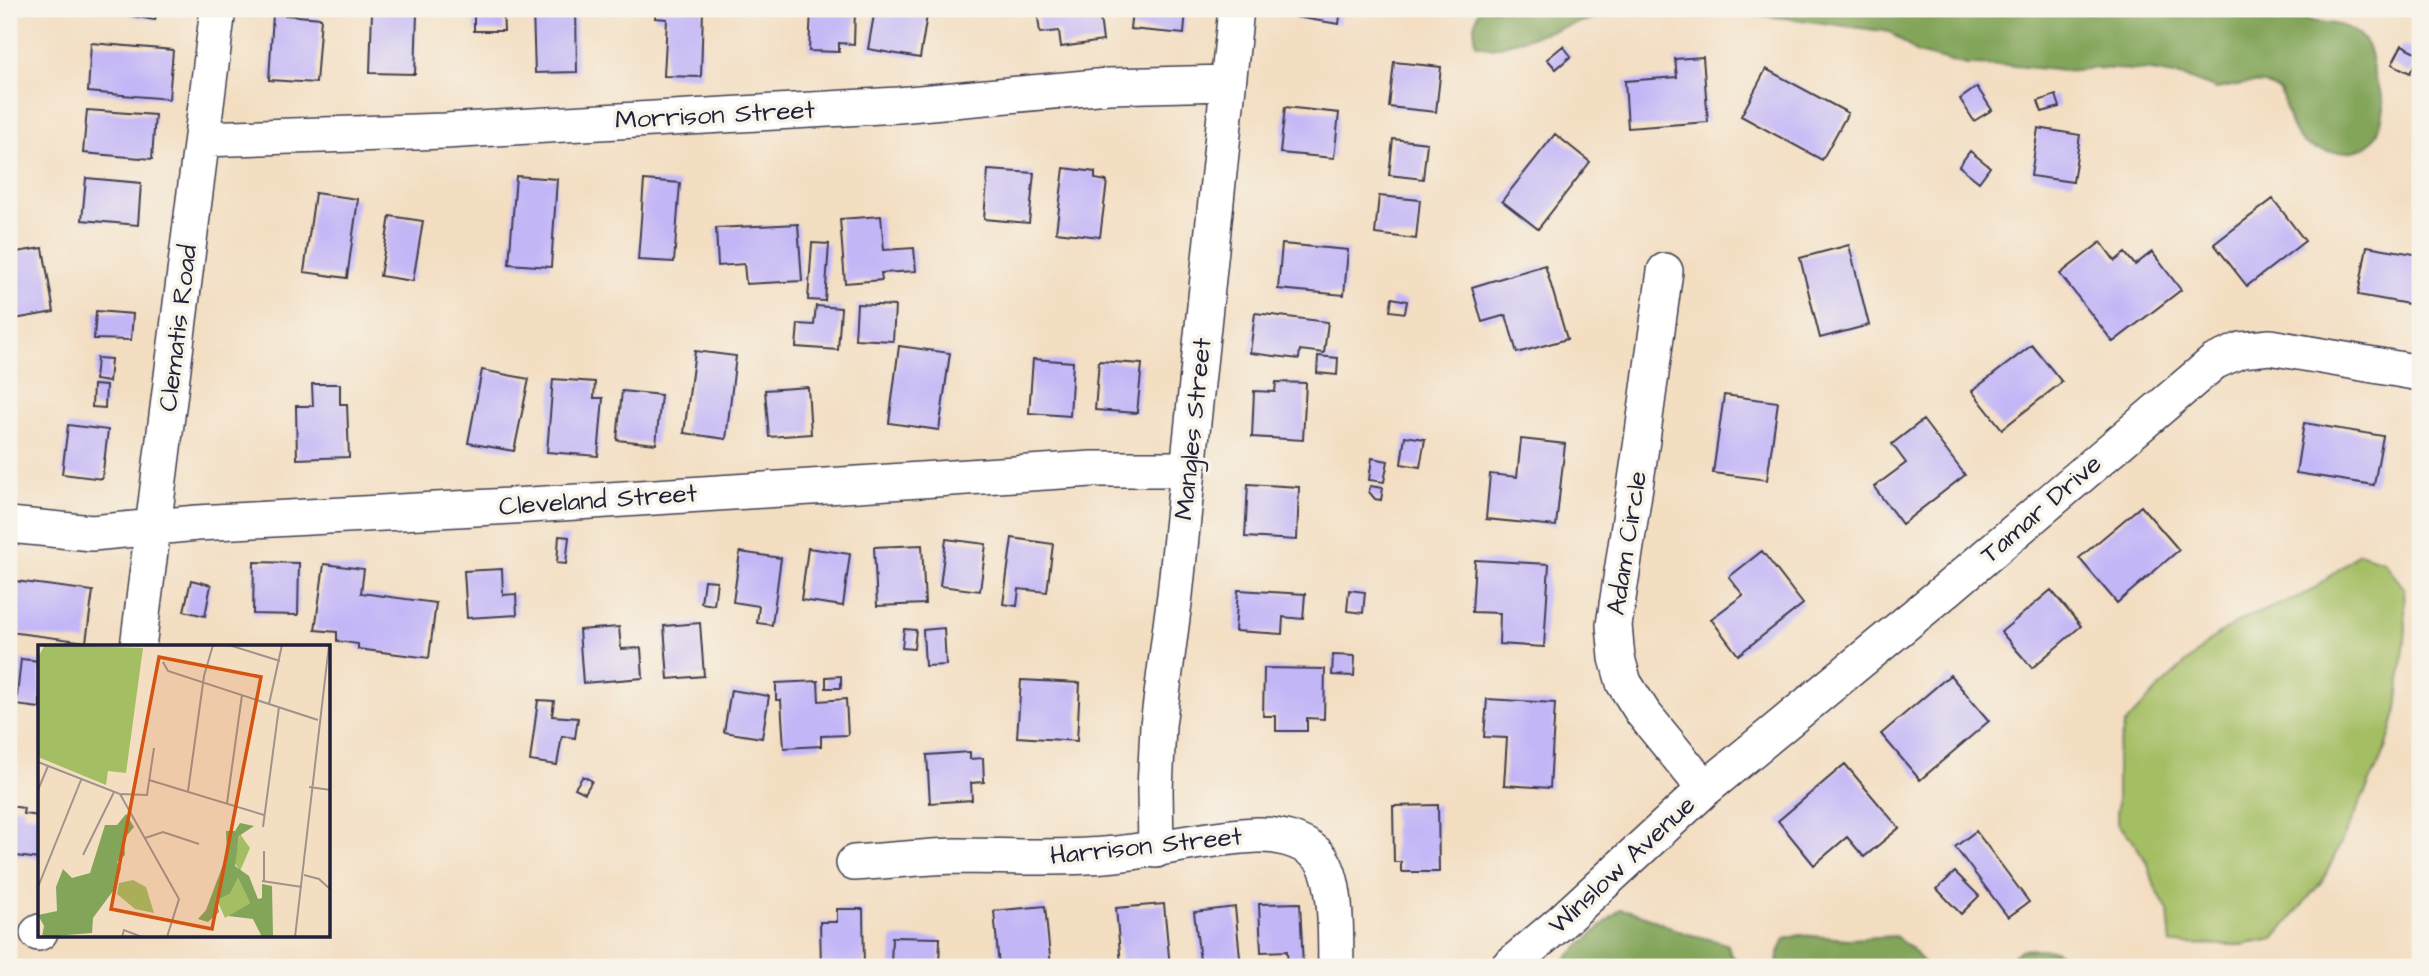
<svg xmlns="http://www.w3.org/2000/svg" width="2429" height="976" font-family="'Architects Daughter',sans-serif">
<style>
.green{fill:#a4be64;stroke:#637050;stroke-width:2}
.forest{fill:#83a55a;stroke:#52644a;stroke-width:2}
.building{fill:#c3b6f7}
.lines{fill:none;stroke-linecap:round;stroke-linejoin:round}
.minor-casing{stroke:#413e4f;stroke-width:38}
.minor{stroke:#fff;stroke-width:35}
.labels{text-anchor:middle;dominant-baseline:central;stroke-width:7;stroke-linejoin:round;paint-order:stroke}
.street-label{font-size:26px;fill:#22223b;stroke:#f7f3e8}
.inset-road{fill:none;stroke:#9f938c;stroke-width:2}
.view{fill:#d45411;fill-opacity:0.15;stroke:#d45411;stroke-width:3.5}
.inset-edge{fill:none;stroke:#22223b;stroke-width:3.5}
</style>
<rect width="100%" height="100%" fill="#f7f3e8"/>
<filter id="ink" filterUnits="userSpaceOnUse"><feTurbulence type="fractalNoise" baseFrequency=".0143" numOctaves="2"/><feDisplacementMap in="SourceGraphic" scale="14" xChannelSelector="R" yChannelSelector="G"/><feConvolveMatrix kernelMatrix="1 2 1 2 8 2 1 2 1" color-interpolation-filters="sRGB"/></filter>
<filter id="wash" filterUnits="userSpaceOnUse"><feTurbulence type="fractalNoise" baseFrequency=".00686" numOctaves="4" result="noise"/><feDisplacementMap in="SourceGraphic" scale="28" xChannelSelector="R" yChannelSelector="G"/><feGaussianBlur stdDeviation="1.57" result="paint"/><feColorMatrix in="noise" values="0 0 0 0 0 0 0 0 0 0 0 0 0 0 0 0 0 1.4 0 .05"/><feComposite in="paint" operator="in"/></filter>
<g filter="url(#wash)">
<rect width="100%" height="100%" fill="#f3dec2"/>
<!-- green -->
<path class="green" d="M2359,553l25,8 20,27 2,42 -9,80 -11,39 -63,131 -49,59 -33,6 -70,-1 -3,-33 -13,-24 -7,-23 -17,-26 -14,-14v-71l8,-29 35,-37 52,-48 29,-19 69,-28z"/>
<!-- forest -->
<path class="forest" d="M1479,9h146l-132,39 -17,-4 -2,-18z
M1740,9h556l12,12c22,2 48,2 60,26 4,9 4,21 7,31 4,11 9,18 9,30 -1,9 -5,24 -10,31 -14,19 -58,16 -74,1 -10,-10 -14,-35 -20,-49l-15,-7 -17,-1 -31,6 -32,-12 -34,-6 -55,-3 -32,3 -48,-5 -49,-1 -50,-12 -27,-21 -143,-19z
M1620,909c22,3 39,14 59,22 16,6 33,7 49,14l2,8 12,14h-185z
M1800,935l48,4 47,-3 14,10 19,21h-151l1,-12 7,-16z
M2036,949l18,1 32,17h-76l-2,-8 13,-9z"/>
<g id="blocks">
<!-- building -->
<path class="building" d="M93,9h64l-2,11z
M474,9h29l1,22h-30z
M576,9l1,63 -42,1 -2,-63z
M656,9h47l-2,68 -37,-1 3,-57 -12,-1z
M811,9h44l-1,35 -15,-1v9l-30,-1z
M875,9h53l-8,49 -52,-9z
M1037,9h62l4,32 -42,6 -2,-16 -19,2z
M1132,9h54l-2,25 -54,-5z
M1296,9h45l-2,15 -44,-7z
M372,11l45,2 -2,61 -45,-1z
M273,14l48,4 -5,65 -47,-3z
M91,43l82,7 -4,49 -81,-7z
M2402,45l18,9 -10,19 -18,-9z
M1563,46l8,10 -15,13 -9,-10z
M1703,57l5,65 -80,6 -3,-47 52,-4 -2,-18z
M1394,62l47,5 -5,45 -47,-5z
M1766,69l82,44 -26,47 -81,-44z
M1977,87l15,23 -18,11 -14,-22z
M2056,95l4,12 -18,5 -4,-11z
M1285,107l54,6 -5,45 -54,-5z
M87,110l68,5 -3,44 -69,-6z
M2038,128l42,7 -7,47 -42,-6z
M1555,134l35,28 -52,67 -36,-28z
M1393,139l34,4 -4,36 -34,-4z
M1970,151l20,16 -11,15 -20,-16z
M1064,168l31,4v7l12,2 -7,56 -44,-5z
M988,170l46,3 -5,50 -45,-4z
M516,176l41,3 -6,88 -42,-3z
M86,178l55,5 -3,42 -56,-5z
M644,180l36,3 -6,79 -36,-2z
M315,193l43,6 -11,79 -43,-6z
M1379,196l41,4 -4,39 -41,-5z
M2273,199l32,42 -58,45 -33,-42z
M390,216l33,5 -10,60 -33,-5z
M881,216l3,34 30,-2 2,23 -35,2 1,7 -37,3 -5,-64z
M798,224l4,57 -56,3 -2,-20 -26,2 -2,-38z
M2101,242l14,19 10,-8 10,12 17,-13 29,38 -68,52 -53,-68z
M812,243l17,1 -4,57 -17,-1z
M1282,244l66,6 -4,45 -66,-6z
M1849,245l20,80 -49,13 -20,-80z
M2367,246l53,9v51l-62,-11z
M43,248l11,64 -45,8v-67z
M1545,265l22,74 -50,14 -11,-38 -24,7 -10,-35z
M1392,298l15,3 -2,12 -15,-2z
M857,304l38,2 -2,35 -38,-2z
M816,306l25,2 -3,42 -42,-3 2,-23 16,1z
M96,311l37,3 -2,26 -37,-1z
M1255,313l73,9 -4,31 -24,-3 -1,9 -49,-6z
M2032,345l30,37 -60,47 -30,-38z
M899,346l51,7 -11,77 -50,-7z
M695,351l41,5 -10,83 -42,-6z
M1318,356l20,2 -1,17 -20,-2z
M97,358l14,1 -2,23 -14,-2z
M1033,359l40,3 -3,54 -41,-3z
M1099,361l43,3 -5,49 -42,-3z
M482,370l47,9 -15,72 -46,-8z
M553,379l42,3 -1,16h9l-5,58 -51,-4z
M1276,382l30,1 -3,57 -51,-3 2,-46 21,1z
M312,384h28v20h7l2,53 -52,2 -1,-53h17z
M93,385l13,1 -1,22 -13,-1z
M808,387l3,47 -42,3 -4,-47z
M622,391l39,4 -5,49 -39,-4z
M1724,395l54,7 -11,78 -54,-7z
M1923,420l42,55 -63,49 -28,-37 32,-24 -14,-19z
M2304,423l79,13 -9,49 -78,-12z
M68,425l40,5 -6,49 -40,-5z
M1405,436l20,3 -5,28 -19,-3z
M1521,439l44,5 -9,82 -70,-7 4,-45 27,3z
M1372,458l16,3 -4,21 -15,-2z
M1248,484l51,3 -2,53 -52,-3z
M1370,486l13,2 -2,12 -6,-1 -6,-7z
M2141,506l38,44 -62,53 -38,-45z
M559,536l10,1 -3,27 -9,-1z
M1012,538l41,6 -6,48 -28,-3 -2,17 -14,-2z
M946,539l40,5 -6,47 -40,-5z
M922,545l3,59 -48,2 -3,-59z
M808,548l42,6 -7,52 -42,-6z
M1762,551l41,53 -65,51 -27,-36 32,-24 -14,-18z
M740,552l41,6 -9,67 -15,-2 2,-17 -26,-4z
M1475,560l74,4 -5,83 -45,-3 1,-31 -28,-1z
M254,562l45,1 -1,52 -45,-1z
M324,564l40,5 -3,24 75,10 -7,55 -71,-9v-5l-21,-3v-9l-22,-2z
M502,569l1,26 13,-1 1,21 -50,3 -3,-47z
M191,580l20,5 -6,31 -21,-5z
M704,580l13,1 -3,24 -13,-2z
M15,581l78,10 -7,51 -77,-10z
M1238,590l67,4 -2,25 -20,-2 -1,17 -47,-3z
M1349,590l16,2 -2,21 -16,-2z
M2051,590l30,36 -49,42 -31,-36z
M700,623l4,53 -36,3 -4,-53z
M619,627l2,22 20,-1 2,30 -60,5 -4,-53z
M944,628l2,37 -21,1 -2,-36z
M904,629l12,1 -2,19 -12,-1z
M1333,655l22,1 -1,20 -22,-1z
M21,659l19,2v47l-24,-3z
M1264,668l61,1 -1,50 -17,-1v13h-31v-15h-13z
M1950,675l39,46 -69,59 -39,-46z
M841,676v12h-15v-11z
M1021,680l59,3 -3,58 -60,-4z
M818,681l1,20 27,-2 2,36 -27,1v10l-37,2 -3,-48h-5v-17z
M731,690l38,6 -7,42 -38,-6z
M1487,699l68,4 -5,85 -46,-3 3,-47 -23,-1z
M538,700l16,1 -2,15 26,2 -3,20 -13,-2 -5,29 -27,-4z
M970,752v7l13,-1 1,24 -13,1 1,17 -42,3 -3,-48z
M2419,763h1v24l-6,-2z
M1845,764l54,64 -35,29 -17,-20 -33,28 -36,-44z
M583,776l9,5 -7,12 -10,-5z
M1438,805l1,67h-38v-10h-7l-1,-56z
M9,806l15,2 -1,6 17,2v43l-31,-4z
M1976,831l53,71 -21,15 -53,-70z
M1955,872l24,24 -18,18 -24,-25z
M1300,903l3,64h-15l-1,-16 -26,1 -2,-48z
M1164,904l6,63h-69v-2l20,-1 -5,-56z
M1045,906l6,61h-52l-5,-56z
M1235,907l6,60h-17l-2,-10 -22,3 -6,-48z
M837,909h26l1,58h-43l-1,-45h17z
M892,937l48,1 -1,29h-48z"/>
</g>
</g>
<g filter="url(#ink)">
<use href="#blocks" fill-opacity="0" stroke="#413e4f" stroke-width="2"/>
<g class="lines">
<!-- minor casing -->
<g class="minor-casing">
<path id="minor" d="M202,139l243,-8 453,-26 210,-19 120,-3
M1665,271l-24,176 -27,178 3,33 7,25 19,30 62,76
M9,525l83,8 105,-10 333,-18 562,-36h96
M138,647l80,-638
M1156,850l-1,-60 3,-65 17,-130 61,-586
M854,863c33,-2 67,-6 101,-7 50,0 99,3 149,-1 51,-4 102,-18 153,-20 20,-1 44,5 60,19 22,20 18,84 19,113
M38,933l2,-1
M1508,967l53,-45 144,-133 239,-197 270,-230 27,-12 29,-3 150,26"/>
</g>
<!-- minor -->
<use href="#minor" class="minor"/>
</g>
</g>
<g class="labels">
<!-- street labels -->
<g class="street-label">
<text transform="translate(715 115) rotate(-3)">Morrison Street</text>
<text transform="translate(178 328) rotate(-83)">Clematis Road</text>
<text transform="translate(1193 429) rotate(-84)">Mangles Street</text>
<text transform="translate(598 500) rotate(-4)">Cleveland Street</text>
<text transform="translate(2041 509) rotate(-41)">Tamar Drive</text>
<text transform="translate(1627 543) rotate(-81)">Adam Circle</text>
<text transform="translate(1146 846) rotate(-6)">Harrison Street</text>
<text transform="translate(1622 865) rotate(-43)">Winslow Avenue</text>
</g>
</g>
<!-- overview -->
<g transform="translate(38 645)">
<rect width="292" height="292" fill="#f3dec2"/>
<path d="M7,0l98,3 -17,125 -18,-2 -2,14 -68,-28v-100zM202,189l10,14 -10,23 -6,-9zM200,233l12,25 -25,15 -8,-18 13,-6zM95,235l13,7 8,26 -19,-4 -18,-15 2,-11z" fill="#a4be64"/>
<path d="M88,169l8,13 -10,12 1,16 -8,7 4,7 -8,22 -20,27 -1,15 -50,4 2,-11 -6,-11 19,-4 -1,-24 7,-18 9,9 18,-5 15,-48h12zM202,178l14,3 -15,10 -4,30 14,10 9,23 4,-1v-14l10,2 1,51h-11l-9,-18 -25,-3 22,-13 -12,-25 -8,16 -13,6 2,12 -11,10 -10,-3 8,-9 21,-56 -1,-23h9z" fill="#83a55a"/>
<path class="inset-road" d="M191,0l51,16M125,17l5,9 150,49M231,59l13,-59M0,117l82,32 59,105 -12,38M111,135l115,35M271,142l22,3M0,145l10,-24M150,146l16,-115 9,-31M83,149l26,1 7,-47M189,158l15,-108M225,182l16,-120M107,193l18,-6 36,12M226,206v30M45,210l31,-63M266,230l15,4 12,11M224,236l40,6M0,242l43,-107M84,292l2,-7 18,7M257,292l34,-292"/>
<path class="view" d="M121,12l102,20 -49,252 -101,-20z"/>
<rect width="292" height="292" class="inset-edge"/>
</g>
<!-- margin -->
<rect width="2429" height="976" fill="none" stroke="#f7f3e8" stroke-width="35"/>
</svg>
